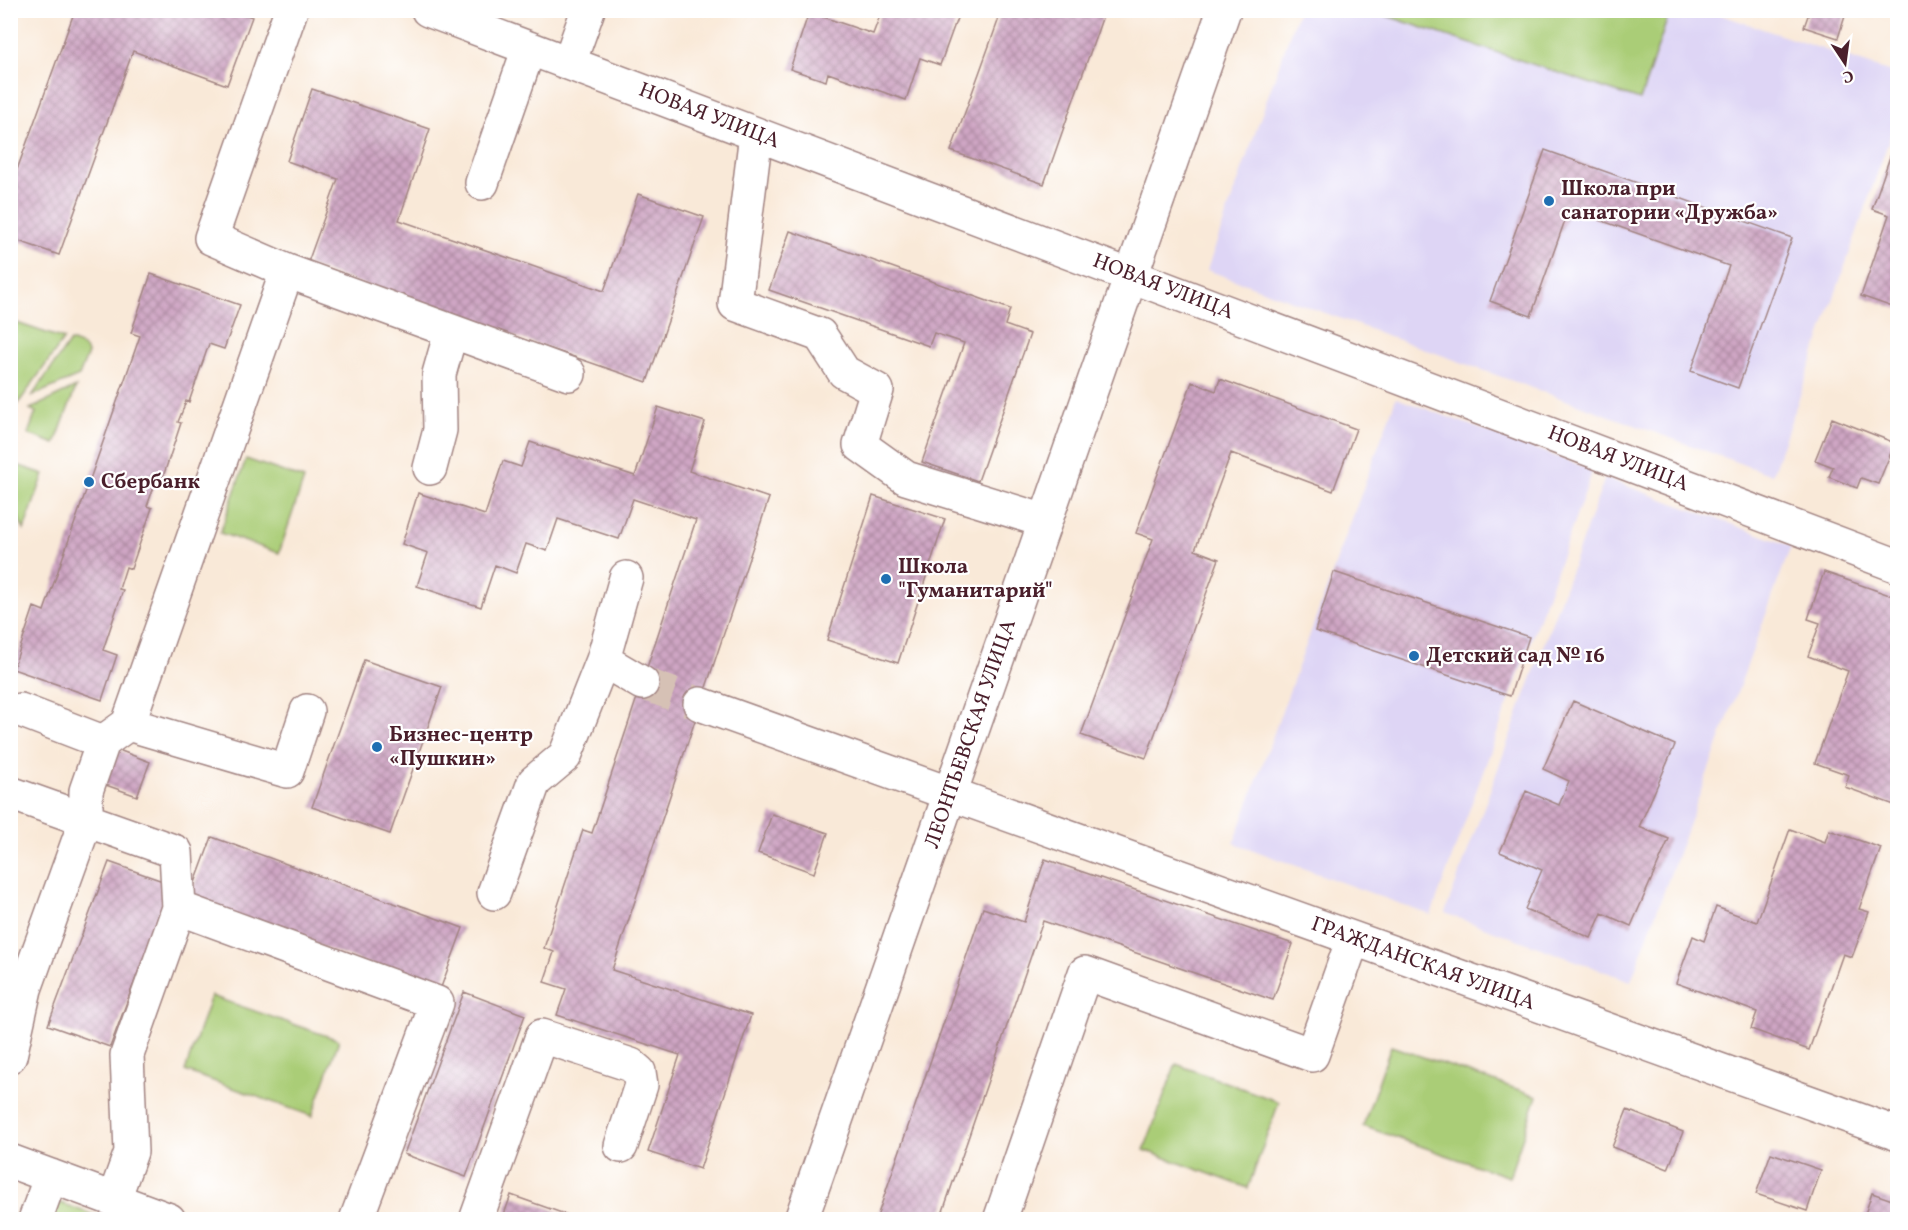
<svg xmlns="http://www.w3.org/2000/svg" width="1908" height="1230" font-family="Vollkorn,serif">
<style>
.built{fill:#ded5f5}
.green{fill:#aacd77;stroke:#7a7651;stroke-width:1.5}
.building{fill:url(#building-cross-hatch)}
.lines{fill:none;stroke-linecap:round;stroke-linejoin:round}
.minor-tunnel{stroke:#d6c1b5;stroke-width:33;stroke-dasharray:33 16;stroke-linecap:butt}
.minor-casing{stroke:#a28482;stroke-width:36}
.minor{stroke:#fff;stroke-width:33}
.poi-dot{fill:#1f6fb2;stroke:#fff;stroke-width:2}
.labels{text-anchor:middle;dominant-baseline:central;stroke-width:4.5;stroke-linejoin:round;paint-order:stroke}
.street-label{font-size:21px;fill:#4a1f2b;stroke:#fff}
.poi-label{font-size:21px;font-weight:bold;fill:#4a1f2b;stroke:#fff;text-anchor:start}
</style>
<defs>
<pattern id="building-cross-hatch" width="8" height="8" patternUnits="userSpaceOnUse" patternTransform="scale(1.5)"><rect width="8" height="8" fill="#cfa6c4"/><path d="M0 0l8 8M0 8l8-8" fill="none" stroke="#aa879f"/></pattern>
</defs>
<rect width="100%" height="100%" fill="#fff"/>
<filter id="ink" filterUnits="userSpaceOnUse"><feTurbulence type="fractalNoise" baseFrequency=".0167" numOctaves="2"/><feDisplacementMap in="SourceGraphic" scale="12" xChannelSelector="R" yChannelSelector="G"/><feConvolveMatrix kernelMatrix="1 2 1 2 8 2 1 2 1" color-interpolation-filters="sRGB"/></filter>
<filter id="wash" filterUnits="userSpaceOnUse"><feTurbulence type="fractalNoise" baseFrequency=".008" numOctaves="4" result="noise"/><feDisplacementMap in="SourceGraphic" scale="24" xChannelSelector="R" yChannelSelector="G"/><feGaussianBlur stdDeviation="1.35" result="paint"/><feColorMatrix in="noise" values="0 0 0 0 0 0 0 0 0 0 0 0 0 0 0 0 0 1.4 0 .05"/><feComposite in="paint" operator="in"/></filter>
<g filter="url(#wash)">
<rect width="100%" height="100%" fill="#f9e9d8"/>
<!-- built -->
<path class="built" d="M1298,11h411l188,63v43l-125,358 -565,-205z
M1396,398l197,72 -162,445 -197,-72z
M1605,478l186,68 -160,435 -186,-68z"/>
<!-- green -->
<path class="green" d="M1372,11l298,-1v1l-30,89z
M11,321l53,18 -46,65 -7,-2z
M70,341l13,5 5,7 -9,23 -47,20z
M76,387l-21,57 -27,-10 8,-22 -6,-3z
M246,459l58,20 -25,74 -59,-20z
M17,465l27,9 -20,56c-13,-27 -17,-35 -7,-65z
M211,996l128,44 -27,76 -127,-45z
M1391,1046l146,50 -28,81 -146,-51z
M1176,1064l103,38 -31,86 -104,-38z
M58,1202l47,17 -55,1z"/>
<g id="blocks">
<!-- building -->
<path class="building" d="M75,10h159l18,7 -25,68 -94,-34 -74,204 -49,-17v-49z
M882,10h78l-20,55 -20,-7 -14,42 -78,-27 -2,8 -36,-12 19,-57 64,22z
M1002,10h103l-61,174 -93,-33z
M1810,10h37l-9,28 -34,-11z
M312,89l118,40 -31,91 205,71 34,-97 66,23 -57,165 -340,-117 31,-86 -51,-18z
M1545,150l247,88 -54,150 -47,-17 38,-105 -160,-57 -38,107 -41,-15z
M1892,151l6,2v156l-37,-13 28,-81 -17,-6z
M790,231l220,78 -5,16 25,9 -52,147 -56,-19 42,-119 -30,-10 -5,13 -160,-56z
M151,274l89,31 -16,44 -15,-5 -20,58 -3,-1 -4,11 -4,10 3,1 -21,63 -5,-2 -8,22 5,2 -21,61 -5,-2 -7,22 4,1 -20,60 14,5 -15,45 -89,-31 21,-62 10,4 96,-275 -9,-3z
M1220,379l136,50 -23,62 -102,-38 -36,97 24,9 -73,199 -65,-23 72,-196 -17,-6 56,-151 24,9z
M658,407l47,15 -16,49 80,27 -157,472 139,45 -51,154 -52,-17 32,-97 -123,-40 9,-26 -22,-7 10,-30 -10,-4 39,-118 9,3 104,-313 -63,-21 -14,40 -61,-20 -11,32 -21,-7 -10,29 -21,-8 -14,42 -64,-21 11,-33 -26,-9 16,-51 67,22 18,-54 18,6 9,-25 105,34z
M1832,418l63,25 -17,41 -17,-6 -4,10 -28,-11 4,-10 -18,-7z
M873,496l72,23 -47,144 -71,-23z
M1334,572l195,65 -19,59 -195,-65z
M1824,572l74,26 -1,208 -52,-19 4,-12 -34,-12 33,-92 -40,-15 12,-33 -12,-4z
M364,660l78,27 -52,147 -78,-27z
M1573,701l102,44 -36,82 30,12 -38,87 -29,-13 -11,25 -66,-29 17,-39 -42,-18 26,-61 33,14 10,-24 -26,-12z
M116,749l34,13 -13,34 -34,-12z
M772,814l56,19 -14,40 -56,-20z
M1790,829l35,13 4,-12 52,18 -22,61 10,3 -17,45 -9,-3 -34,96 -58,-21 6,-17 -81,-29 17,-47 11,5 12,-34 41,15z
M212,837l251,91 -23,62 -251,-91z
M1045,859l248,85 -20,56 -230,-79 -103,299h-64l107,-312 41,14z
M109,862l62,22 -61,163 -62,-22z
M464,992l61,23 -59,162 -62,-23z
M1627,1110l56,22 -15,37 -56,-22z
M1771,1153l50,17 -14,41 -51,-17z
M1872,1193l26,9v18h-35z
M511,1195l68,24v1h-77z"/>
</g>
</g>
<g filter="url(#ink)">
<use href="#blocks" fill-opacity="0" stroke="#a28482" stroke-width="1.5"/>
<g class="lines">
<!-- minor-tunnel -->
<path class="minor-tunnel" d="M642,683l58,21"/>
<!-- minor casing -->
<g class="minor-casing">
<path id="minor" d="M428,10l1470,556
M569,63l19,-53
M756,134l-21,170 85,31 24,37 33,18 -17,55 46,33 139,43
M482,183l47,-135
M287,271l282,103
M430,468l10,-38 -1,-56 12,-42
M603,660l39,23
M700,704l1198,430
M20,710l83,32
M128,724l159,47 20,-60
M10,793l166,59 3,56 -52,147 4,97 -17,47
M494,893l40,-111 31,-26 38,-96 23,-82
M179,908l258,95 -81,217
M10,1056l15,-67 61,-169v-29l17,-49 25,-18 159,-453 -76,-33 80,-228
M10,1161l159,59
M35,1220l16,-44
M476,1220l66,-184 89,29 8,7 2,13 -20,61
M801,1220l423,-1210
M1000,1220l85,-247 227,82 41,-116"/>
</g>
<!-- minor -->
<use href="#minor" class="minor"/>
</g>
</g>
<!-- markers -->
<g class="poi-dot">
<circle cx="1549" cy="201" r="6"/>
<circle cx="89" cy="482" r="6"/>
<circle cx="886" cy="579" r="6"/>
<circle cx="1414" cy="656" r="6"/>
<circle cx="377" cy="747" r="6"/>
</g>
<g class="labels">
<!-- street labels -->
<g class="street-label">
<text transform="translate(709 116) rotate(21)">НОВАЯ УЛИЦА</text>
<text transform="translate(1163 287) rotate(21)">НОВАЯ УЛИЦА</text>
<text transform="translate(1618 459) rotate(21)">НОВАЯ УЛИЦА</text>
<text transform="translate(971 734) rotate(-71)">ЛЕОНТЬЕВСКАЯ УЛИЦА</text>
<text transform="translate(1423 964) rotate(20)">ГРАЖДАНСКАЯ УЛИЦА</text>
</g>
<!-- poi labels -->
<g class="poi-label">
<text x="1561" y="189">Школа при<tspan x="1561" dy="24">санатории «Дружба»</tspan></text>
<text x="101" y="482">Сбербанк</text>
<text x="898" y="567">Школа<tspan x="898" dy="24">"Гуманитарий"</tspan></text>
<text x="1426" y="656">Детский сад № 16</text>
<text x="389" y="735">Бизнес-центр<tspan x="389" dy="24">«Пушкин»</tspan></text>
</g>
</g>
<!-- margin -->
<rect width="1908" height="1230" fill="none" stroke="#fff" stroke-width="36"/>
<!-- north arrow -->
<g transform="translate(1845 63) rotate(167)" stroke="#ffffff" stroke-width="4.5" paint-order="stroke">
<path d="M0-4.5L10 22L0 15L-10 22Z" fill="#4a1f2b"/>
<text y="-9" font-size="16" font-weight="bold" text-anchor="middle" fill="#4a1f2b">С</text>
</g>
</svg>
